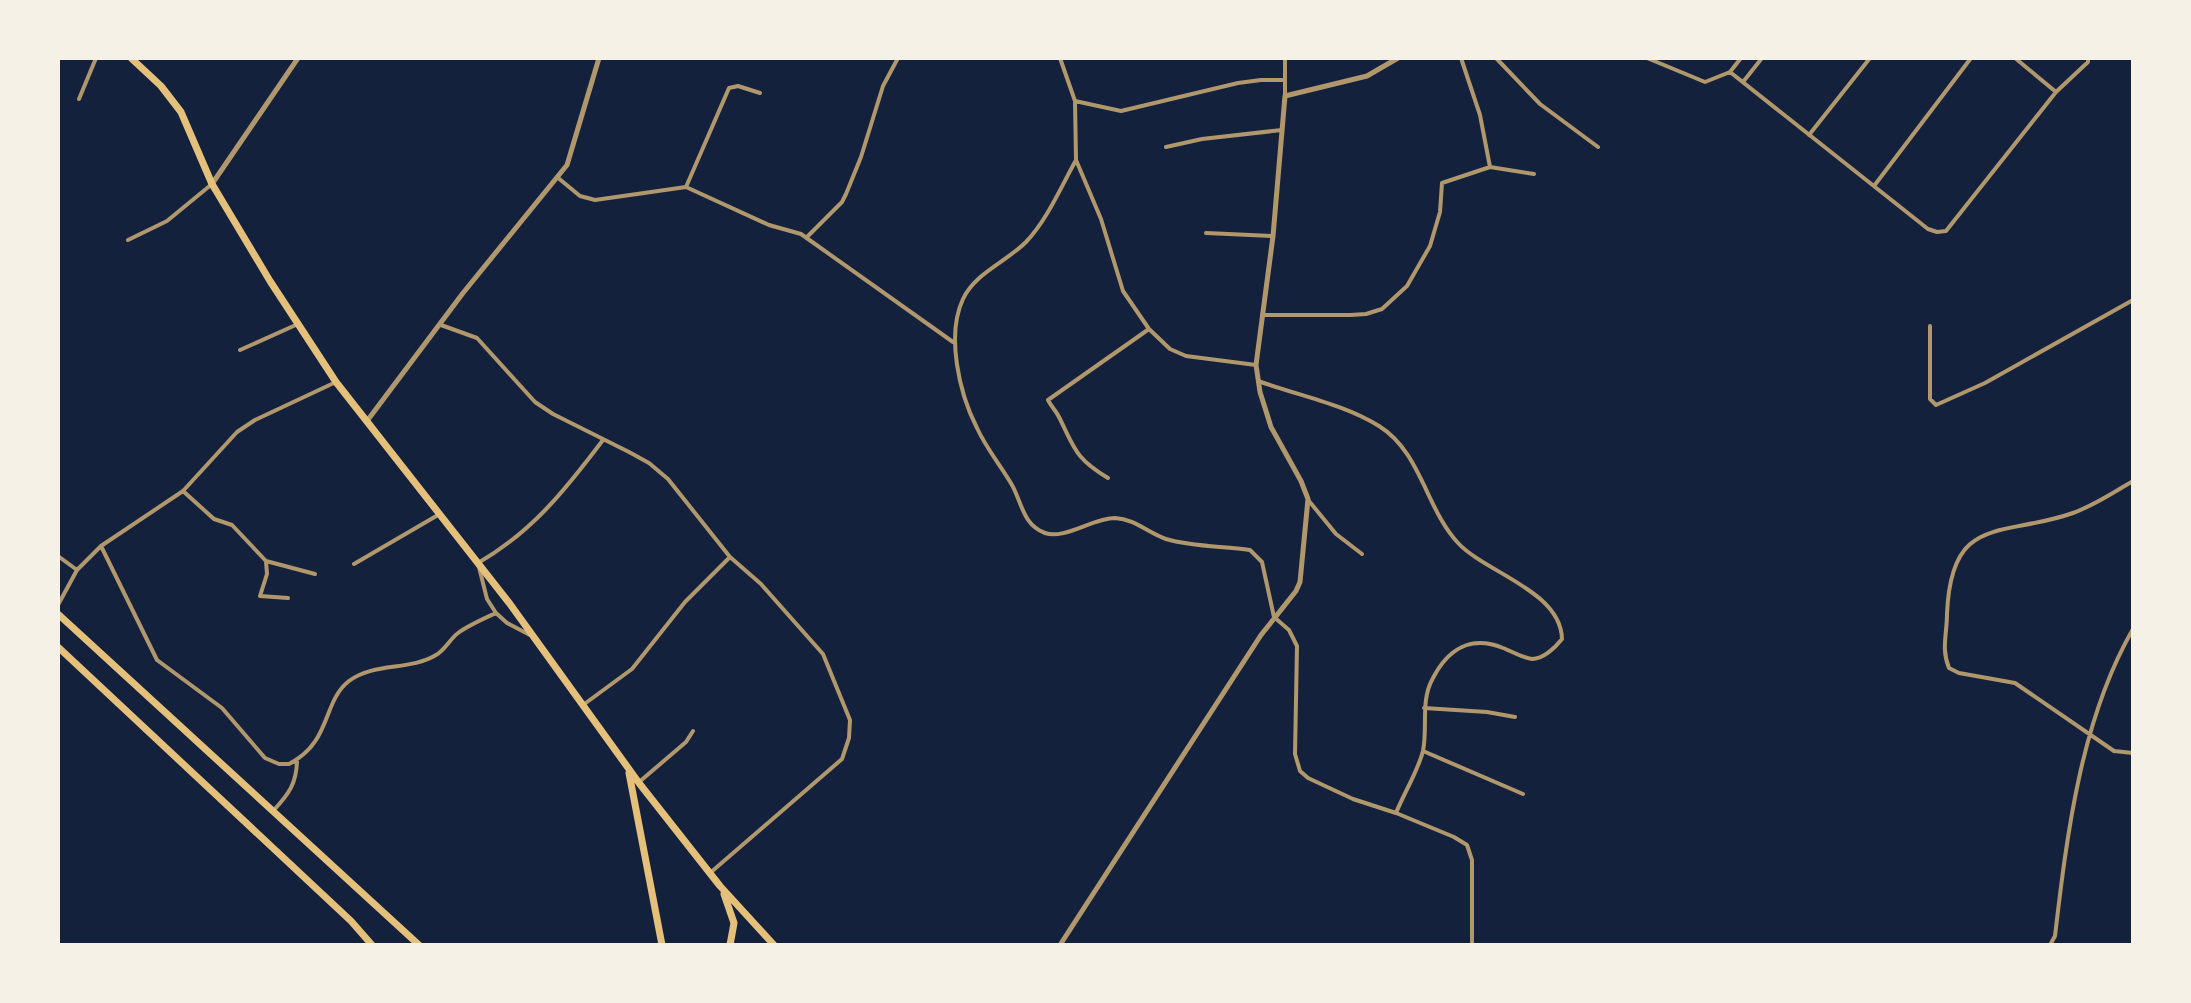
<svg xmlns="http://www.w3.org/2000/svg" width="2191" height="1003" font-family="Ubuntu,sans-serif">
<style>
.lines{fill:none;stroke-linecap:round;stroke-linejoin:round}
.minor{stroke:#b1986c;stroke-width:4}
.tertiary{stroke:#b1986c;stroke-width:5}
.trunk{stroke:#e5c07b;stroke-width:7}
</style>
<rect width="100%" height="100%" fill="#14213d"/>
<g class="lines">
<!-- minor -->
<path class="minor" d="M1060,58l15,43 1,59 25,59 22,72 26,38 21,20 16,7 70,9
M1461,58l19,57 10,52
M1496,58l44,46 58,43
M1647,58l58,24 25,-10 11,-14
M2015,58l41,34
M1730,72l198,157 9,3 9,-1 110,-139 32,-30v-4
M1743,82l19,-24
M1285,95v-37
M79,99l17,-41
M1075,101l46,10 117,-28 23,-3h23
M1809,135l61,-77
M1166,147l36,-8 80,-9
M1076,160c-15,27 -29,60 -50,82 -20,20 -51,31 -63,57 -17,36 -4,94 14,129 9,20 24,38 35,57 10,18 11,40 33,48 19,7 48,-15 70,-15 20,1 33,15 51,21 27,8 57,7 84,11l12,12 12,55 15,13 8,16 -2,108 5,17 8,7 45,21 43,14 58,24 13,8 5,15v85
M557,177l23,19 15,4 91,-13 83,38 32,9 152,108
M1874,186l97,-128
M686,187l43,-99 9,-2 22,7
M1206,233l67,3
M807,237l35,-35 4,-8 15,-37 22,-71 15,-28
M128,240l39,-19 45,-37
M1262,315h88l16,-1 16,-5 25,-23 23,-40 10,-34 2,-29 48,-16 44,7
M441,325l36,13 58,64 18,12 76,38 20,11 19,16 62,78 31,27 62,70 27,66 -1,18 -7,21 -132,114
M1930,326v73l6,6 49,-22 148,-83
M240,350l58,-26
M1258,381c39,14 86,23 121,45 42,26 47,83 79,117 28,30 103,48 104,96 -7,9 -19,20 -30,20 -9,-1 -21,-8 -29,-11 -32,-13 -55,1 -70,30 -13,23 -5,48 -10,73 -5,20 -19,42 -27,62
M1108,478c-33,-20 -33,-29 -49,-61 -3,-6 -8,-11 -11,-17l101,-71
M2133,481c-19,11 -38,24 -60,32 -71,25 -122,0 -126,101 0,20 -6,35 2,54l10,5 56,10 99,68 19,2
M183,491l31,28 18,6 34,36 1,13 -7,22 28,2
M1309,501l27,33 26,20
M101,546l56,114 65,48 43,50 14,6h10c43,-22 33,-62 60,-83 25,-19 61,-10 87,-26 9,-5 14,-16 22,-22 11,-8 25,-14 38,-20l-9,-14 -9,-36c54,-31 88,-74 125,-123
M58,556l19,14
M266,561l49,13
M354,564l84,-49
M58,605l19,-35 24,-24 82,-55 54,-59 18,-12 81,-38
M496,613l11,10 23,12
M583,705l49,-36 53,-67 45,-45
M1424,708l63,4 28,5
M1423,751l100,43
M638,783l48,-41 7,-11
M273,811c16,-17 24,-28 24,-52
M2050,945l5,-9c12,-102 26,-217 78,-307"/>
<!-- tertiary -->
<path class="tertiary" d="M212,184l86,-126
M367,421l96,-128 104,-128 32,-107
M1060,945l201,-310 35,-44 4,-9 8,-83 -7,-18 -30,-54 -11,-35 -4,-27 17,-129 12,-140 82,-20 31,-18"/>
<!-- trunk -->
<path class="trunk" d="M131,58l30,28 20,26 31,72 58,97 66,101 174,222 129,179 81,103 54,59
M58,614l361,331
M58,647l293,274 21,24
M629,773l33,172
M724,894l10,29 -4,22"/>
</g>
<!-- border -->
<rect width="2191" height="1003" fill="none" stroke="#f6f1e7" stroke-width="120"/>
</svg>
